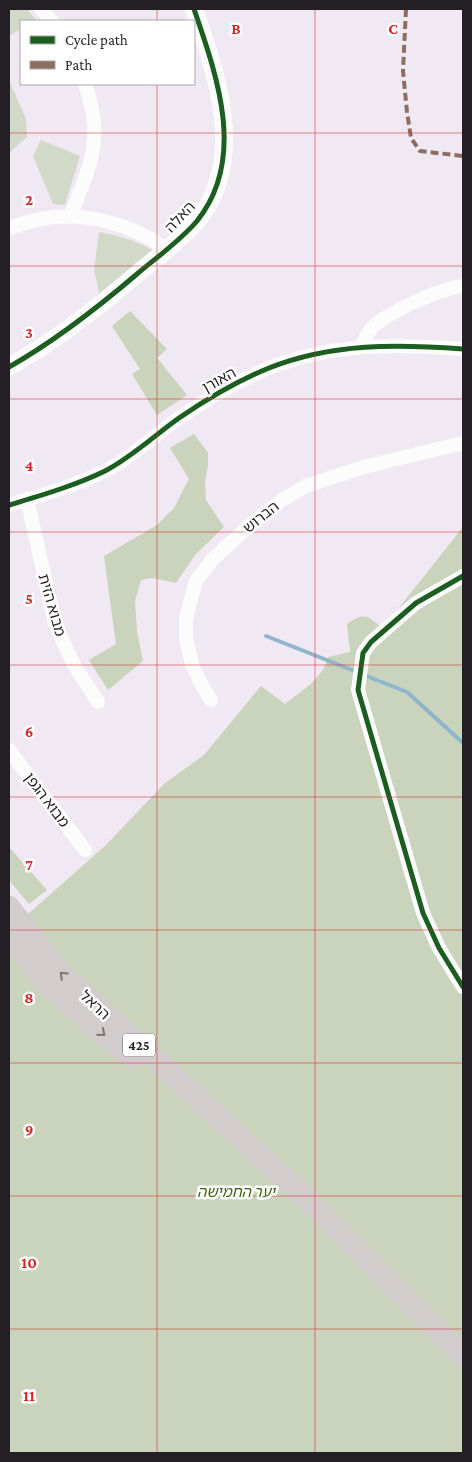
<svg xmlns="http://www.w3.org/2000/svg" width="472" height="1462" font-family="'Crimson Pro','Noto Sans Hebrew',serif">
<style>
.green{fill:#d3d9c8}
.forest{fill:#cad3bb}
.lines{fill:none;stroke-linecap:round;stroke-linejoin:round}
.stream{stroke:#8eb7cc;stroke-width:4}
.minor{stroke:#fdfcfd;stroke-width:14}
.tertiary{stroke:#fdfcfd;stroke-width:18}
.primary{stroke:#d3cccd;stroke-width:22}
.quiet{stroke:#8d6e63;stroke-width:4;stroke-dasharray:8 4;stroke-linecap:butt}
.cycleway-casing{stroke:#fff;stroke-width:8}
.cycleway{stroke:#1b5e20;stroke-width:5}
.oneway{stroke:#7c7579}
.grid{fill:none;stroke:#d62828;stroke-width:1;stroke-opacity:0.55}
.labels{text-anchor:middle;dominant-baseline:central;stroke-width:5;stroke-linejoin:round;paint-order:stroke}
.shield{fill:#fff;stroke:#666266;stroke-width:1}
.shield-label{font-size:14px;font-weight:bold;fill:#241e25}
.street-label{font-size:15px;fill:#241e25;stroke:#fff}
.park-label{font-size:15px;font-style:italic;fill:#466016;stroke:#fff}
.grid-label{font-size:16px;text-anchor:middle;font-weight:bold;fill:#d62828;stroke:#fff;stroke-width:5;stroke-linejoin:round;paint-order:stroke}
</style>
<rect width="100%" height="100%" fill="#f0e8f2"/>
<!-- green -->
<path class="green" d="M9,9h18l9,11 -15,1v8l-12,7z
M9,80l17,39 1,18 -18,16z
M41,140l39,16 -15,49 -12,-1 -20,-48z
M99,232c20,4 37,8 55,19l-54,45 -6,-26z"/>
<!-- forest -->
<path class="forest" d="M130,311l37,38 -10,9 30,37 -30,20 -25,-41 8,-5 -28,-43z
M194,434l14,19v12l-3,17 1,18 18,27 -29,28 -19,28 -24,-5 -11,2 -6,21 2,30 6,30 -35,29 -19,-30 27,-16 -12,-88 53,-31 17,-17 15,-29 -19,-31z
M463,527v926h-454v-522l97,-86 58,-61 40,-29 57,-69 24,18c16,-13 38,-25 43,-47l22,-5 -3,-28c19,-13 20,-7 36,4z
M9,847l38,43 -18,14 -20,-24z"/>
<g class="lines">
<!-- stream -->
<path class="stream" d="M266,636l91,36
M364,675l43,17 56,51"/>
<!-- minor -->
<path class="minor" d="M41,9l11,12
M70,217c9,-25 23,-52 24,-79 2,-18 -4,-37 -9,-54
M9,228c12,-4 24,-8 37,-10 41,-6 88,7 120,31
M361,347c3,-6 6,-13 10,-18 14,-16 71,-41 92,-43
M27,499l28,125 19,41 24,37
M9,505c33,-10 65,-19 96,-34 27,-14 50,-36 74,-53 28,-19 58,-37 90,-50 63,-25 128,-24 194,-19
M463,576l-47,27 -45,39 -8,11 -5,37 65,223 16,35 24,39
M211,700l-10,-16 -9,-20 -6,-26v-20l10,-37 16,-21 40,-37 30,-23 24,-14 58,-19 99,-24
M9,750l76,100"/>
<!-- tertiary -->
<path class="tertiary" d="M9,367c46,-26 87,-58 128,-93 20,-17 43,-33 60,-53 50,-62 20,-145 -3,-212"/>
<!-- primary -->
<path class="primary" d="M9,907l49,63 250,230 155,156
M9,935l36,47 60,54 29,23"/>
<!-- quiet -->
<path class="quiet" d="M406,9l-3,62 4,41 4,26 9,13 43,5"/>
<!-- cycleway casing -->
<g class="cycleway-casing">
<path id="cycleway" d="M9,367c46,-26 87,-58 128,-93 20,-17 43,-33 60,-53 50,-62 20,-145 -3,-212
M9,505c33,-10 65,-19 96,-34 27,-14 50,-36 74,-53 28,-19 58,-37 90,-50 63,-25 128,-24 194,-19
M463,576l-47,27 -45,39 -8,11 -5,37 65,223 16,35 24,39"/>
</g>
<!-- cycleway -->
<use href="#cycleway" class="cycleway"/>
</g>
<!-- one-way arrows -->
<defs><path id="oneway-chevron" d="M-2-3.5L2.5 0L-2 3.5" fill="none" stroke-width="1.6" stroke-linecap="round" stroke-linejoin="round" transform="scale(1.25)"/></defs>
<g class="oneway">
<use href="#oneway-chevron" transform="translate(63 975) rotate(-136)"/>
<use href="#oneway-chevron" transform="translate(102 1033) rotate(40)"/>
</g>
<!-- grid -->
<path class="grid" d="M157,9v12M315,9v1444M157,84v1369M9,133h454M9,266h454M9,399h454M9,532h454M9,665h454M9,797h454M9,930h454M9,1063h454M9,1196h454M9,1329h454"/>
<g class="labels">
<!-- shield labels -->
<rect class="shield" x="123" y="1033.5" width="32" height="23" rx="4"/>
<g class="shield-label">
<text x="139" y="1045">425</text>
</g>
<!-- street labels -->
<g class="street-label">
<text transform="translate(180 217) rotate(-47)">האלה</text>
<text transform="translate(219 380) rotate(-29)">האורן</text>
<text transform="translate(261 517) rotate(-39)">הברוש</text>
<text transform="translate(52 605) rotate(74)">מבוא הזית</text>
<text transform="translate(47 800) rotate(53)">מבוא הגפן</text>
<text transform="translate(95 1005) rotate(43)">הראל</text>
</g>
<!-- park labels -->
<g class="park-label">
<text x="236" y="1192">יער החמישה</text>
</g>
</g>
<g class="grid-label">
<text x="236" y="34">B</text>
<text x="393" y="34">C</text>
<text x="29" y="205">2</text>
<text x="29" y="338">3</text>
<text x="29" y="471">4</text>
<text x="29" y="604">5</text>
<text x="29" y="737">6</text>
<text x="29" y="870">7</text>
<text x="29" y="1003">8</text>
<text x="29" y="1135">9</text>
<text x="29" y="1268">10</text>
<text x="29" y="1401">11</text>
</g>
<!-- border -->
<rect width="472" height="1462" fill="none" stroke="#241e25" stroke-width="20"/>
<!-- legend -->
<rect x="20" y="20" width="175" height="65" fill="#ffffff" stroke="#a7a5a8"/>
<rect x="30" y="36" width="25" height="8" fill="#1b5e20" stroke="#a7a5a8"/>
<text x="65" y="45" font-size="15" fill="#241e25">Cycle path</text>
<rect x="30" y="61" width="25" height="8" fill="#8d6e63" stroke="#a7a5a8"/>
<text x="65" y="70" font-size="15" fill="#241e25">Path</text>
</svg>
